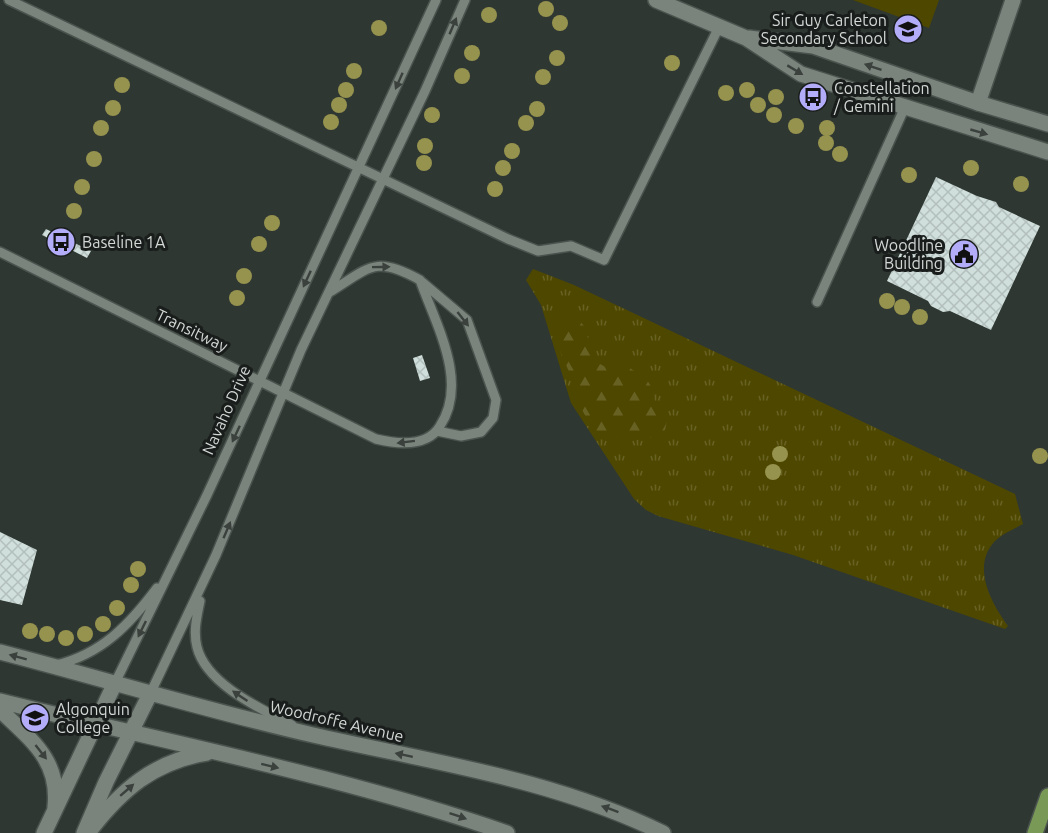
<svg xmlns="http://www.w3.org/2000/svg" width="1048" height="833" font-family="Ubuntu,sans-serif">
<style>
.grass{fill:url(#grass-tufts)}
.forest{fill:url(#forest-firs)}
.pitch{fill:#4e4700}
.building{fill:url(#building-cross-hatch)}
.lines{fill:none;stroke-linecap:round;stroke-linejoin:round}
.service-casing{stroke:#4b534e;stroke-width:12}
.minor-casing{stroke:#4b534e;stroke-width:18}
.tertiary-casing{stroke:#4b534e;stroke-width:18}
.secondary-casing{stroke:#4b534e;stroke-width:18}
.primary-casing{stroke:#4b534e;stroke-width:18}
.service{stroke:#7a847d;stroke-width:9}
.minor{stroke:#7a847d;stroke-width:15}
.tertiary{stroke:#7a847d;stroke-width:15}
.secondary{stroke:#7a847d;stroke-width:15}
.primary{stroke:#799956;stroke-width:15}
.tree{fill:#96934f}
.oneway{fill:#3b413d}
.labels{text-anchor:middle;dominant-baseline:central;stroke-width:6;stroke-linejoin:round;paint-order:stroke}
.poi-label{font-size:16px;fill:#d3d8d5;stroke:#191d1b;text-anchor:start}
.street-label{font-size:16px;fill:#d3d8d5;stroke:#191d1b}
</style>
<defs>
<pattern id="grass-tufts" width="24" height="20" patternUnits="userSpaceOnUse" patternTransform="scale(1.5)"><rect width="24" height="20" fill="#4e4700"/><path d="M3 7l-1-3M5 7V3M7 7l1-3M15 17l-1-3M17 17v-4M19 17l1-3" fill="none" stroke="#676124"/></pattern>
<pattern id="forest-firs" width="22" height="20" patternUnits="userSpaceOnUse" patternTransform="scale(1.5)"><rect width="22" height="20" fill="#4e4700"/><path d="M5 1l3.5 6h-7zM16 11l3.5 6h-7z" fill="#676124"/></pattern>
<pattern id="building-cross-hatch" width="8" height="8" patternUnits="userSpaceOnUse" patternTransform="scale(1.5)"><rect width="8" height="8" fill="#d0dfdc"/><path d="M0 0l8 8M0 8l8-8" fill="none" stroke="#b3bfbd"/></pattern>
</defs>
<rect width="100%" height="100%" fill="#2e3731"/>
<!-- grass -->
<path class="grass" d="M533,269l41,16 441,209 8,30c-9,5 -21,10 -28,17 -24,25 -4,62 13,85l-3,3 -212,-74 -135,-39 -12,-6 -12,-11 -63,-96 -30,-98 -15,-25z"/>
<!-- forest -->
<path class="forest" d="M565,312c7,6 13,6 19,14 9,16 -2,31 22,41l14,-6 27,19 5,8 5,24 10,9 -2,9c-29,19 -44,6 -72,0l-20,-37 -3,-19 -10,-23 -3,-36z"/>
<!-- pitch -->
<path class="pitch" d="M853,0h86l-10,28z"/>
<!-- building -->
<path class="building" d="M936,177l41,19 19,6 3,5 41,19 -49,104 -41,-19 -7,1 -12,-6 -3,-5 -41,-20z
M46,229l45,22 -4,7 -45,-23z
M422,355l8,23 -10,3 -7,-23z
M0,532l37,18 -15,55 -22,-5z"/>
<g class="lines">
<!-- service casing -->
<g class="service-casing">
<path id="service" d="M9,0l499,239 30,12 33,-5 33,14 115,-233
M0,252l376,187c21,5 51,9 64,-13 29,-44 -4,-101 -20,-146 -45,-25 -50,-13 -90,12
M422,282l45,38 29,80 -3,18 -12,14 -20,4 -24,-5
M817,302l88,-195
M200,601c-3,15 -7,30 -3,46 9,37 64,62 95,78
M56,665c46,-11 74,-41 101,-77
M115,683l92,-188 229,-495
M151,692l65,-137 85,-205 124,-259 40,-91"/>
</g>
<!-- minor casing -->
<g class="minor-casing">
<path id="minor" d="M978,103l35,-103"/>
</g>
<!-- tertiary casing -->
<g class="tertiary-casing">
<path id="tertiary" d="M656,0l90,38 55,36 247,78
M749,38l64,8 165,57 70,21
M44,833l71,-150
M84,833l22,-51 45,-90"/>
</g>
<!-- secondary casing -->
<g class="secondary-casing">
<path id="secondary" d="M0,652c104,27 208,59 313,83 118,27 240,44 350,98
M0,701c169,42 342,75 507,132
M0,710c31,30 60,50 55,97
M88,833c33,-43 65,-71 119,-80"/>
</g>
<!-- primary casing -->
<g class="primary-casing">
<path id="primary" d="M1035,833l13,-37"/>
</g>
<!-- service -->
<use href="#service" class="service"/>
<!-- minor -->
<use href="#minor" class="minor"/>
<!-- tertiary -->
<use href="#tertiary" class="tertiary"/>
<!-- secondary -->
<use href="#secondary" class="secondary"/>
<!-- primary -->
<use href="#primary" class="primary"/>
</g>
<!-- trees -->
<g class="tree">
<circle cx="546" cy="9" r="8"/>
<circle cx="489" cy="15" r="8"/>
<circle cx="560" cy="23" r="8"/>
<circle cx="379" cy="28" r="8"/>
<circle cx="472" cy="53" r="8"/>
<circle cx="557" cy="58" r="8"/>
<circle cx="672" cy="63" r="8"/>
<circle cx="354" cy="71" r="8"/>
<circle cx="462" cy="76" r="8"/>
<circle cx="543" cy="77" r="8"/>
<circle cx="122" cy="85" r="8"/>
<circle cx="346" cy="90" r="8"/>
<circle cx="747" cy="90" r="8"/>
<circle cx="726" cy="93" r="8"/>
<circle cx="776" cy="97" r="8"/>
<circle cx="339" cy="105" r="8"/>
<circle cx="758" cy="105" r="8"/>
<circle cx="113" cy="108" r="8"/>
<circle cx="537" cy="109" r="8"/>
<circle cx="432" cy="115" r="8"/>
<circle cx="774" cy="115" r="8"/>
<circle cx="331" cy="122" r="8"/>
<circle cx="526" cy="123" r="8"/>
<circle cx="796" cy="126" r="8"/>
<circle cx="101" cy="128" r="8"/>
<circle cx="827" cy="128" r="8"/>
<circle cx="826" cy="143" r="8"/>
<circle cx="425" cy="146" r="8"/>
<circle cx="512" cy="151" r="8"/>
<circle cx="840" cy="154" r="8"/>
<circle cx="94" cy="159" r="8"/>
<circle cx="424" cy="163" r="8"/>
<circle cx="503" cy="168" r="8"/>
<circle cx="971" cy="168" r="8"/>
<circle cx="909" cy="175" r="8"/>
<circle cx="1021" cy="184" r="8"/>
<circle cx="82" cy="187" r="8"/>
<circle cx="495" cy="189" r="8"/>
<circle cx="74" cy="211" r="8"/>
<circle cx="272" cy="223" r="8"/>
<circle cx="259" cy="244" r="8"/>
<circle cx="244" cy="276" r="8"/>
<circle cx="237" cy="298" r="8"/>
<circle cx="887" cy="301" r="8"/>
<circle cx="902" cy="307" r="8"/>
<circle cx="920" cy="317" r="8"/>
<circle cx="780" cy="454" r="8"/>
<circle cx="1040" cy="456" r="8"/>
<circle cx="773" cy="472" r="8"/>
<circle cx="138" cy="569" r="8"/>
<circle cx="131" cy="585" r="8"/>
<circle cx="117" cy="608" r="8"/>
<circle cx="103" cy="624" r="8"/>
<circle cx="30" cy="631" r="8"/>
<circle cx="47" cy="634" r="8"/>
<circle cx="85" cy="634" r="8"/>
<circle cx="66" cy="638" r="8"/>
</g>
<!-- one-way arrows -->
<defs><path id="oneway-solid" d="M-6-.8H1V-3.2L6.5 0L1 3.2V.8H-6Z" transform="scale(1.5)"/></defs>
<g class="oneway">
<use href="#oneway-solid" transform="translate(453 26) rotate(-67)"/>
<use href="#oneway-solid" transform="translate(873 67) rotate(-161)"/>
<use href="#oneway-solid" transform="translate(795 70) rotate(31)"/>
<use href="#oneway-solid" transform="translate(399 81) rotate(114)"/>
<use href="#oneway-solid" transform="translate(979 132) rotate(16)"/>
<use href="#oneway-solid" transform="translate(381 267) rotate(-1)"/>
<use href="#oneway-solid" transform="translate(307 279) rotate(115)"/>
<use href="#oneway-solid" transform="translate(463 319) rotate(52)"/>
<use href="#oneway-solid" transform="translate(236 434) rotate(115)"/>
<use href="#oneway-solid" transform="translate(406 442) rotate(173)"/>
<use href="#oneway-solid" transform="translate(227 530) rotate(-67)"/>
<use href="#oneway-solid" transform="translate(142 629) rotate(116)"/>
<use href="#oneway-solid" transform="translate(18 657) rotate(-165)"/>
<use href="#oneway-solid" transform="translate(240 696) rotate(-146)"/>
<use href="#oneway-solid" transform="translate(41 752) rotate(52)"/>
<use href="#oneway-solid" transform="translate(404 755) rotate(-168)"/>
<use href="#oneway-solid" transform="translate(270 766) rotate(14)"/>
<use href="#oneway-solid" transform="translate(127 790) rotate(-41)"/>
<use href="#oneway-solid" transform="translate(610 809) rotate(-160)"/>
<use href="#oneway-solid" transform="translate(458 816) rotate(19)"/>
</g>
<!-- icons -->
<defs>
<g id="school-disc" transform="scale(1.5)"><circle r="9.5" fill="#b3adf9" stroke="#191d1b"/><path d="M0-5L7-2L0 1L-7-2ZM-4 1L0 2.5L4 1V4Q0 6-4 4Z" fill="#111"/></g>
<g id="bus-disc" transform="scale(1.5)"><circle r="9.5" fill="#b3adf9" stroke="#191d1b"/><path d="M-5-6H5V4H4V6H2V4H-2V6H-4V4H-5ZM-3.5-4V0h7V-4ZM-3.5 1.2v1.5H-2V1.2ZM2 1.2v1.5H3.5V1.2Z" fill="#111"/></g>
<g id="civic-disc" transform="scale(1.5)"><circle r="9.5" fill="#b3adf9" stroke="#191d1b"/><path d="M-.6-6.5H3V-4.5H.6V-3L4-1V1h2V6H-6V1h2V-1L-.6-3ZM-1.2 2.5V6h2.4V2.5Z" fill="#111"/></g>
<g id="university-disc" transform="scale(1.5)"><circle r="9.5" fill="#b3adf9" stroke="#191d1b"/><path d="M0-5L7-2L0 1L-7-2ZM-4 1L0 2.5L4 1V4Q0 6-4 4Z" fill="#111"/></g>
</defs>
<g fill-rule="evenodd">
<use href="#school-disc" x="908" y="29"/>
<use href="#bus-disc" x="813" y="97"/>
<use href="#bus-disc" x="61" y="242"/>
<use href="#civic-disc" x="964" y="254"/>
<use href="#university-disc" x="35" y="718"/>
</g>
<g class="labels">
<!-- poi labels -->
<g class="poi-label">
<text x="887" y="20" text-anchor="end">Sir Guy Carleton<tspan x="887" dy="18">Secondary School</tspan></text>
<text x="834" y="88">Constellation<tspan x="834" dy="18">/ Gemini</tspan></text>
<text x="82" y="242">Baseline 1A</text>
<text x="943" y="245" text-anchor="end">Woodline<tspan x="943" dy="18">Building</tspan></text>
<text x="56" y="709">Algonquin<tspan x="56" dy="18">College</tspan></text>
</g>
<!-- street labels -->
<g class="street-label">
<text transform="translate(192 330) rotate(26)">Transitway</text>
<text transform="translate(226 410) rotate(-66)">Navaho Drive</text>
<text transform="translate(337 721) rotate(13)">Woodroffe Avenue</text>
</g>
</g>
</svg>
